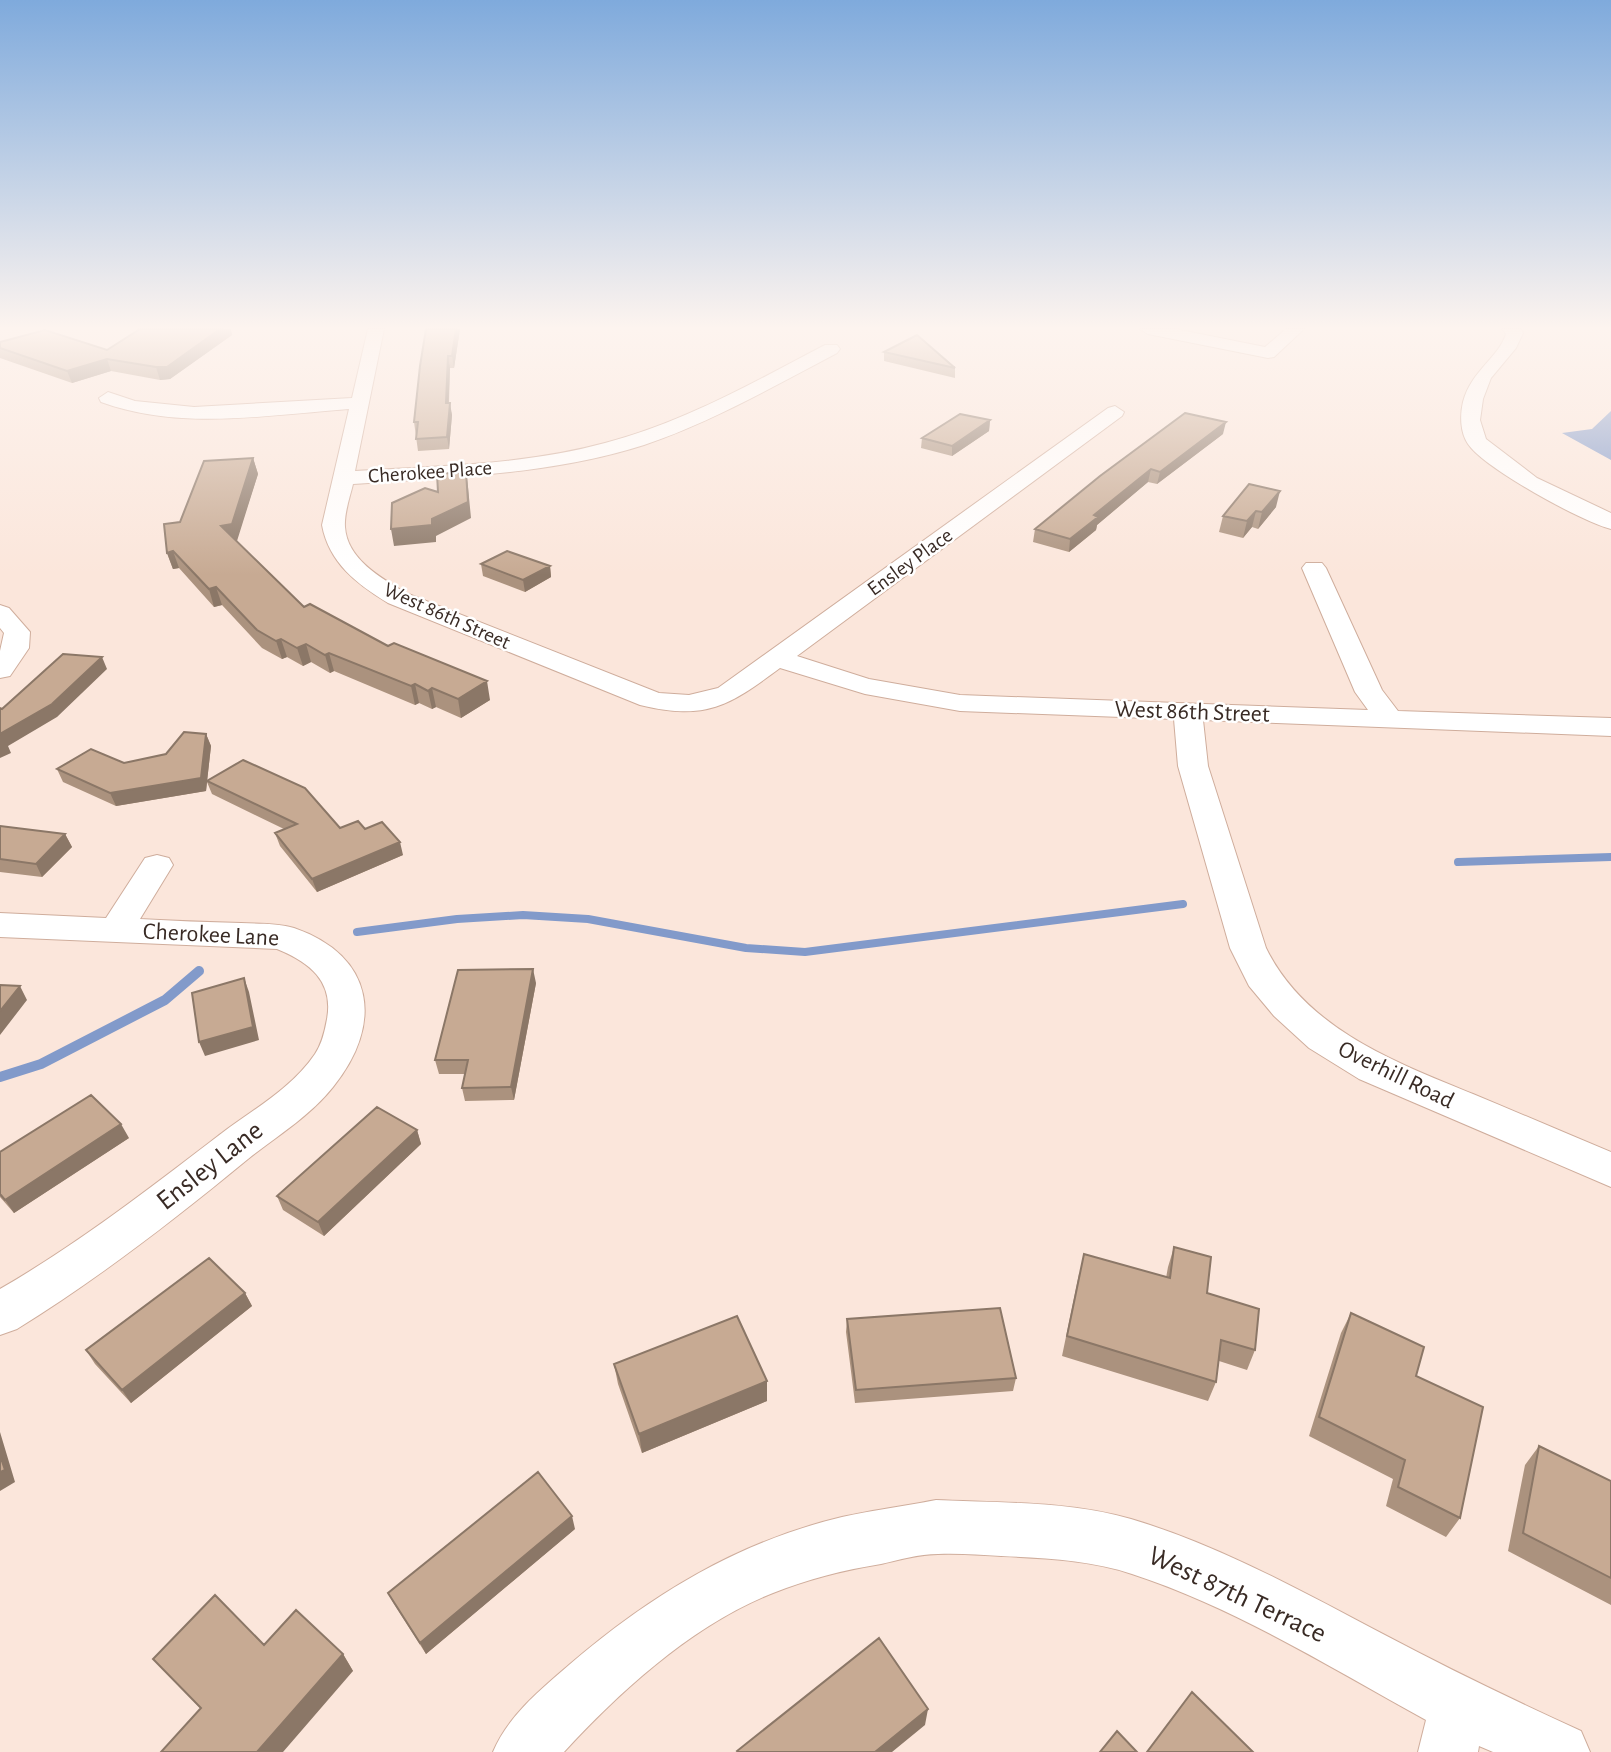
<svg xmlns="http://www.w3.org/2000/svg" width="1611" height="1752" font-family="'Alegreya Sans',sans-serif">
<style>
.water{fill:#829aca}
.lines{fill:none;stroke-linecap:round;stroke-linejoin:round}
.stream-far1{stroke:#829aca;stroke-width:8}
.stream{stroke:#829aca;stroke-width:10}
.minor-casing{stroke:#cfad9c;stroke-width:2}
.minor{fill:#fff;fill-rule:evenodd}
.wall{fill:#ab927e}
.shaded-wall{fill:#8b7767}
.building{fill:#c7aa93;stroke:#8b7767;stroke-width:2}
.labels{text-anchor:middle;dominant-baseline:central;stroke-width:5;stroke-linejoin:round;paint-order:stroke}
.far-street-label{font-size:21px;fill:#392b25;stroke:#fff}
.street-label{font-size:24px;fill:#392b25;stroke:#fff}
.near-street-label{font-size:28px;fill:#392b25;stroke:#fff}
</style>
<rect width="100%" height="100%" fill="#fbe6db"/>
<!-- water -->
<path class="water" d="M1611,411v49l-49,-27 30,-4z"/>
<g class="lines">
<!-- stream-far1 -->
<path class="stream-far1" d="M1458,862l153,-5
M357,932l100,-13 66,-4 65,4 158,29 59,4 378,-48"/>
<!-- stream -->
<path class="stream" d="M0,1077l41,-13 124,-64 34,-29"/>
<!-- minor casing -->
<g class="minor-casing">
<path id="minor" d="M368,329h16l-29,142c83,-5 169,-6 250,-28 78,-20 149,-61 220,-98h12l3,4 -3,4c-63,33 -125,69 -193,92 -94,30 -194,32 -291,39 -3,13 -9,29 -8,43 2,32 36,51 61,66l253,100 30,2 29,-7 390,-280 7,-2 9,6 -2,4 -325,240 72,23 91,16 408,15 -13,-18 -53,-124 4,-5h16l4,5 56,122 16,21 213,7v18l-408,-16 5,46 58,182c40,81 129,114 207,146 46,19 92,39 138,58v35l-252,-108 -50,-31 -35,-32 -25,-30 -19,-38 -52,-182 -4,-47 -214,-8 -95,-17 -85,-26c-51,38 -74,53 -140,37l-252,-102c-31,-19 -59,-40 -66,-78l27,-116c-82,6 -168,22 -248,-7l-2,-4 9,-6 27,9 59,6 158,-9z
M1140,329h35l90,18 21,-18h18l-30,28 -6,1 -120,-24z
M1502,329h19l2,4 -7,15 -25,30 -8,21 -3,21 6,19 51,39 74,35v16c-29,-7 -127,-61 -143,-85 -8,-12 -8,-29 -5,-42 8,-31 36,-45 43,-68z
M0,605l9,3 21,24 -1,16 -19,28 -10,2v-27l4,-18 -4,-5z
M157,855l12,3 4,7 -33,54c34,2 67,3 101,4 18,1 36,0 53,5 81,28 90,96 39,159 -23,29 -56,49 -85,72 -74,61 -150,120 -231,170l-17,6v-46c78,-45 150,-101 222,-156 32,-24 70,-45 93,-79 7,-10 10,-24 12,-35 7,-38 -18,-57 -50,-70l-277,-12v-24l106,5 39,-60z
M936,1500c65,3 132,1 195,19 88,26 170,72 250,114 66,35 132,67 200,98l9,21h-97l-14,-6 -1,6h-60l8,-32c-95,-52 -190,-112 -294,-146 -41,-14 -88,-16 -131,-18 -21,-1 -42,-3 -63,-2 -19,0 -39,6 -57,10 -37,6 -73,15 -108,29 -79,31 -152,97 -209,159h-71c15,-36 47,-62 76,-87 80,-69 168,-123 273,-148 31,-7 63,-11 94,-17z"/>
</g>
<!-- minor -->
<use href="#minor" class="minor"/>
</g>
<!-- wall -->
<path class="wall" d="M140,329h91l1,6 -62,44 -10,1 -49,-9 -39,12 -72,-25v-16l107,8z
M460,329l-6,39h-4l-1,35 3,12 -3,34 -31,2 -4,-29z
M884,352l71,16v10l-71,-17z
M990,420l-1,11 -37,25 -31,-8 1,-10z
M1223,434l-66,50 -9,-2 -51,43 -1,5 -27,22 -36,-10 2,-13 65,-53z
M253,458l5,16 -22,67 68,66 186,93 -29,18 -25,-11 -4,2 -13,-6 -4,2 -81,-34 -4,2 -19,-11 -8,4 -16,-9 -5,2 -20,-11 -40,-43 -8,2 -35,-39 -6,1 -6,-16 13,-31z
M1276,507l-18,22 -6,-2 -9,11 -24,-6 4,-16z
M481,564l69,2 1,11 -26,15 -42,-16z
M206,734l5,12 -4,35 133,47 25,1 38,26 -86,37 -37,-46 -5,-13 9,-4 -72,-35 -5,-12 -1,9 -90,15 -53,-24 -6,-13 67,-6 42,-9z
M0,826l65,8 7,13 -30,30 -42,-5z
M536,983l-22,117 -49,1 -3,-13 3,-14h-26l-4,-14z
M417,1130l4,14 -97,92 -41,-26 -6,-14z
M129,1138l-115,75 -14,-16v-45z
M1174,1247l33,46 48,57 -8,20 -28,-9 -3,21 -8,19 -146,-45 17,-82 87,4 2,-11z
M245,1293l7,13 -121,97 -36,-39 -9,-14z
M1351,1313l65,63 44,142 -14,19 -60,-31 7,-27 -84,-43 32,-103z
M847,1319l169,59 -3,13 -158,12 -9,-71z
M614,1364l153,37 -125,52 -24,-69z
M1539,1446l72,35v124l-103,-54 17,-86z
M575,1529l-149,125 -32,-50 -6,-11z
M264,1645l79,9 10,17 -152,38 -48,-50z"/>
<!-- shaded-wall -->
<path class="shaded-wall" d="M220,329h11l1,6 -62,44 -10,1 -4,-13z
M456,329h4l-6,39 -2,-12z
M448,356l2,12 -2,47 -2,-12z
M107,359l4,12 -39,12 -5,-12z
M450,403l2,12 -3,34 -2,-12z
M990,420l-1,11 -37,25v-10z
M1226,422l-3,12 -66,50 3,-12z
M253,458l5,16 -21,67 -11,1 -5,-16z
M1151,469l-3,13 -51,43 -1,5 -27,22 1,-13 24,-24z
M466,472l2,15 3,31 -35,18v6l-42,4 -3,-17 41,-10z
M1280,491l-4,16 -18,22 4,-17z
M1256,511l-4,16 -9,11 4,-17z
M173,551l6,17 -6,1 -6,-16z
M550,566l1,11 -26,15 -2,-12z
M216,587l6,18 -8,2 -5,-18z
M281,639l6,18 -5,2 -6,-18z
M306,644l5,18 -8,4 -6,-18z
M329,653l5,18 -4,2 -5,-18z
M102,657l5,12 -50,48 -49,29 3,7 -11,5v-24z
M487,681l3,19 -29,18 -3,-19z
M415,684l4,19 -4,2 -4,-19z
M432,688l4,19 -4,2 -4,-18z
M206,734l5,12 -5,45 -90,15 -6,-13z
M65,834l7,13 -30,30 -6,-13z
M400,842l3,13 -86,37 -5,-13z
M533,969l3,14 -22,117 -3,-13z
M244,978l5,14 10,48 -54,16 -6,-14z
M20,986l7,14 -27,35v-24z
M121,1124l8,14 -115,75 -9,-13z
M417,1130l4,14 -97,92 -6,-14z
M245,1293l7,13 -121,97 -9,-13z
M767,1381v20l-125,52 -3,-19z
M0,1432l15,50 -15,9z
M572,1516l3,13 -149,125 -6,-11z
M343,1654l10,17 -70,81h-26z
M928,1709l-3,16 -33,27h-17z"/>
<!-- building -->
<path class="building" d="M140,329h80l-53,38h-11l-49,-8 -40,12 -67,-23v-6l45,-12 62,20z
M426,329h30l-4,27h-4l-2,47h4l-3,34 -31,2 2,-17h-4l6,-56z
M917,335l38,33 -71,-16z
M1185,413l41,9 -66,50 -9,-3 -57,46 4,2 -28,22 -35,-10 65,-53z
M960,414l30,6 -38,26 -30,-8z
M253,458l-21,66 -11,2 83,81 6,-3 78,42 6,-3 93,38 -29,18 -26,-11 -4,3 -13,-7 -4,2 -82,-33 -4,2 -19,-11 -9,4 -16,-9 -5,2 -19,-11 -41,-43 -7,2 -36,-38 -6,2 -3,-29 16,-2 24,-61z
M466,472l2,30 -36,17v6l-41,4 1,-26 33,-15 13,4 -1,-18z
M1249,484l31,7 -18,21 -6,-1 -9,10 -24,-5z
M507,551l43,15 -27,14 -42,-16z
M63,654l39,3 -50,47 -52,30v-26l2,1z
M184,732l22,2 -5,44 -91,15 -53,-24 34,-20 33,14 42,-9z
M243,760l62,28 35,40 18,-7 7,8 17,-7 18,20 -88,37 -37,-46 22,-9 -90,-43z
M0,826l65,8 -29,30 -36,-5z
M533,969l-22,118 -49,1 6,-28h-33l23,-90z
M244,978l9,49 -54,15 -7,-49z
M0,985l20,1 -20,25z
M91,1095l30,29 -116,76 -5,-6v-42z
M377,1107l40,23 -99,92 -41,-26z
M1174,1247l37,10 -4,36 52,16 -4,41 -34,-10 -5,42 -149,-46 17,-82 86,24z
M209,1258l36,35 -123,97 -36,-40z
M1000,1308l16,70 -160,12 -9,-71z
M1351,1313l73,34 -8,29 67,31 -23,111 -62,-31 7,-27 -86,-43z
M737,1316l30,65 -128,53 -25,-70z
M1539,1446l72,35v97l-88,-45z
M0,1455l5,15 -5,2z
M538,1472l34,44 -152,127 -32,-50z
M215,1595l49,50 32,-35 47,44 -86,98h-96l40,-44 -48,-49z
M879,1638l49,71 -53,43h-137l-1,-1z
M1192,1692l61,60h-106z
M1117,1731l20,21h-37z"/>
<!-- sky -->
<linearGradient id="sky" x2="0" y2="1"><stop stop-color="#7faadc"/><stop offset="0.57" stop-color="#fdf4ef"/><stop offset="1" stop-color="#fdf4ef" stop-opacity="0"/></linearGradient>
<rect width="1611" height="575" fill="url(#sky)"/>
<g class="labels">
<!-- far-street labels -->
<g class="far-street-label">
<text transform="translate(430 472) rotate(-4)">Cherokee Place</text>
<text transform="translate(910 562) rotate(-36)">Ensley Place</text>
<text transform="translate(447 616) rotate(24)">West 86th Street</text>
</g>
<!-- street labels -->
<g class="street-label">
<text transform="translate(1192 712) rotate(2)">West 86th Street</text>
<text transform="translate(211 935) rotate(3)">Cherokee Lane</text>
<text transform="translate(1396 1075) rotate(26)">Overhill Road</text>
</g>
<!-- near-street labels -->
<g class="near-street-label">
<text transform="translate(210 1166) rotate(-38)">Ensley Lane</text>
<text transform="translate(1237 1595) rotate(25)">West 87th Terrace</text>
</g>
</g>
</svg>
